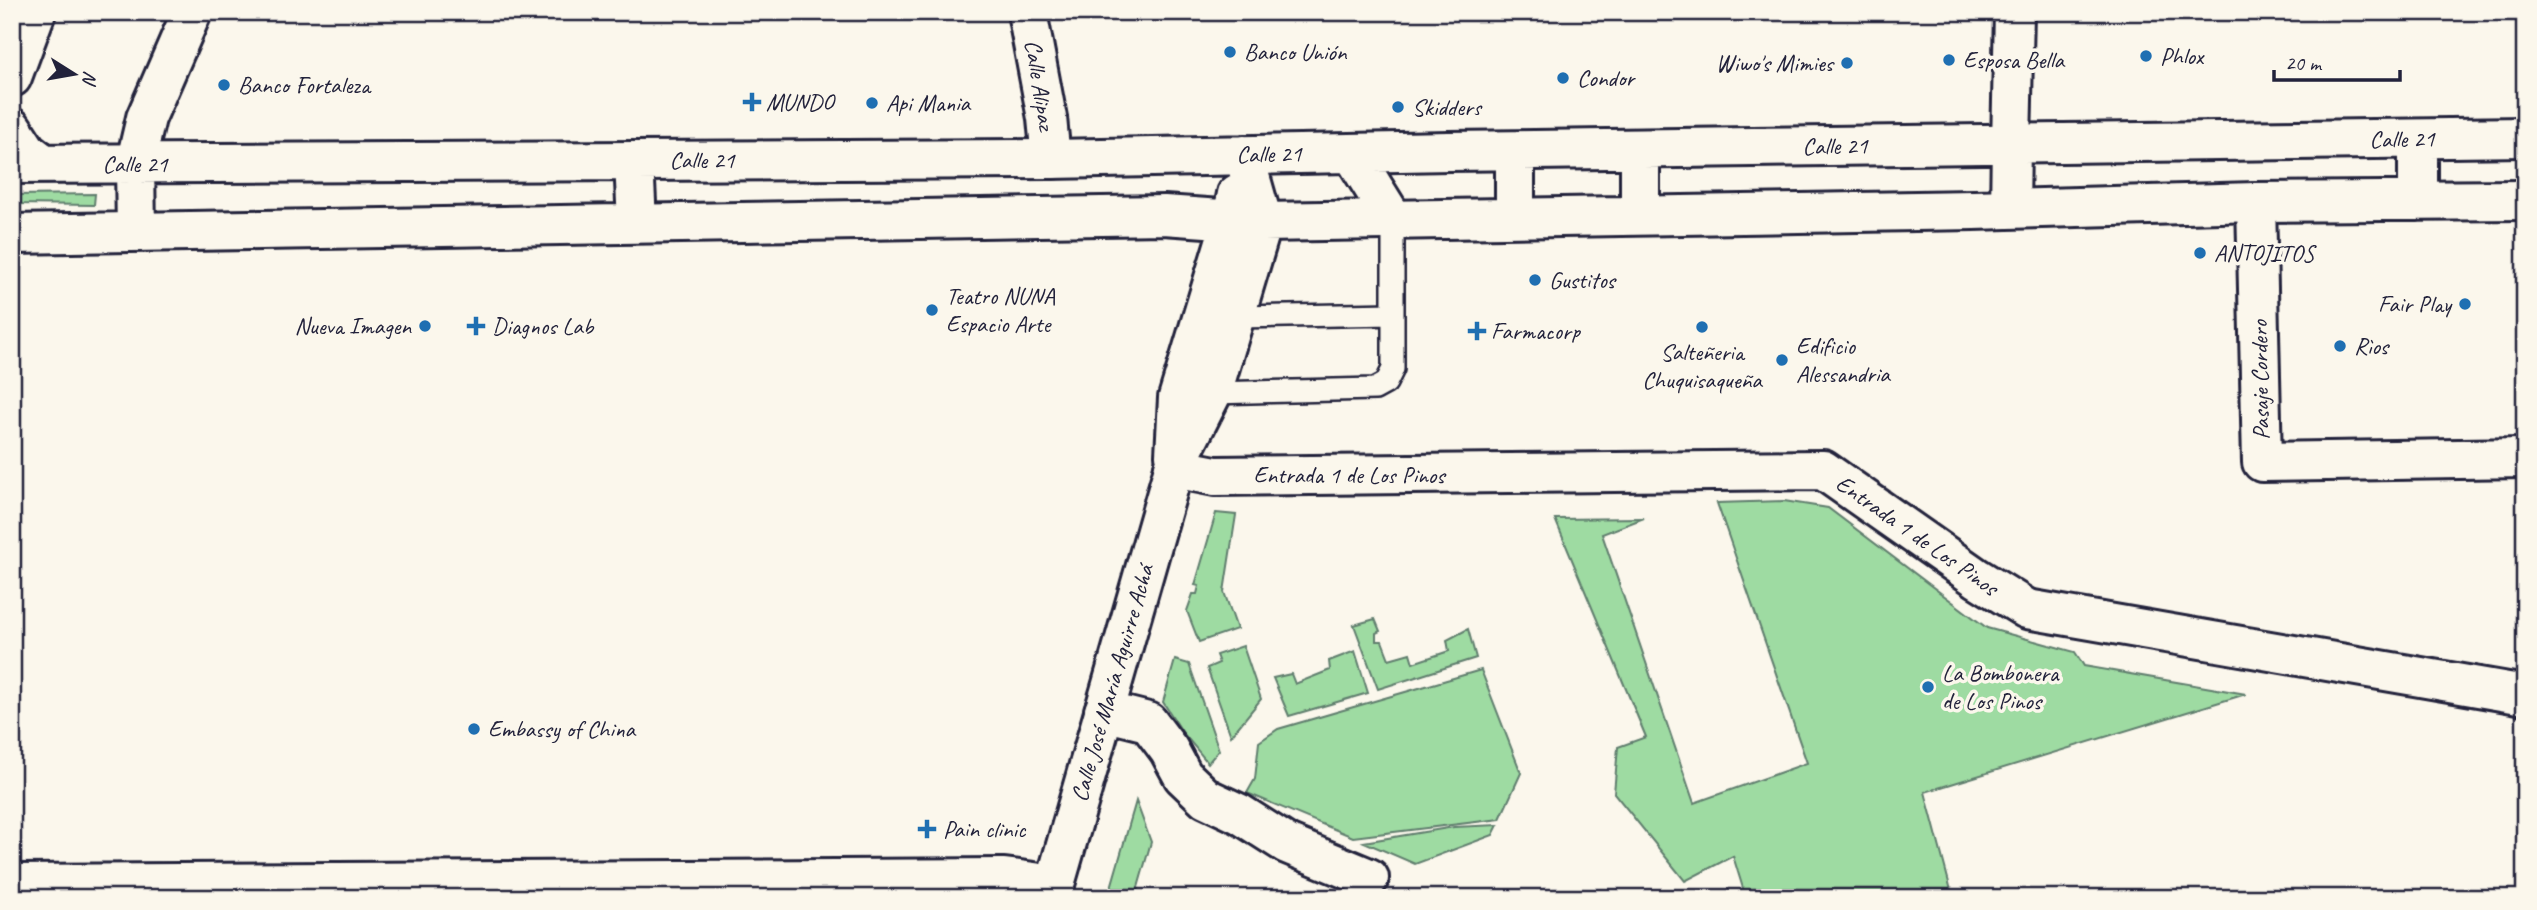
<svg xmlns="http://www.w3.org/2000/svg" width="2537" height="910" font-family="Caveat,sans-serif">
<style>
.green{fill:#9edba2;stroke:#607e6e;stroke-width:2}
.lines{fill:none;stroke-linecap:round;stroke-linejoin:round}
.lane-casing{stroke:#22223b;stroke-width:26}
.street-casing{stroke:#22223b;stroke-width:44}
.secondary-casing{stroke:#22223b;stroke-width:44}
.lane{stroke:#fbf7ec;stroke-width:21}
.street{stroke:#fbf7ec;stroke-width:38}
.secondary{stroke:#fbf7ec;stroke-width:38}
.poi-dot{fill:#1f6fb2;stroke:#fbf7ec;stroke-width:2.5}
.labels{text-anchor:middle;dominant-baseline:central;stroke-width:7;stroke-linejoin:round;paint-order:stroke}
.poi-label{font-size:24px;fill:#22223b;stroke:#fbf7ec;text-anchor:start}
.street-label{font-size:24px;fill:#22223b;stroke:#fbf7ec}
</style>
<rect width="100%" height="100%" fill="#fbf7ec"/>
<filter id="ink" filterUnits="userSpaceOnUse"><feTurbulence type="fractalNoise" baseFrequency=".0143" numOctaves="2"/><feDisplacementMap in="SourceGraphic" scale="14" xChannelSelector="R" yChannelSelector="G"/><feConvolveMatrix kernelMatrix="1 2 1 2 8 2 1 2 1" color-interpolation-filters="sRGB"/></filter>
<g filter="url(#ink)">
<!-- green -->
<path class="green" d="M95,194l-1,11 -80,-1v-9z
M1784,501l44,7 159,120 88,24 9,14 162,28 -321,98 28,106h-207l-13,-42 -48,25 -71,-88 4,-46 28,-10 -91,-218 89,-1 -42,16 92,269 113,-40 -90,-260z
M1216,513l20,2 -12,77 13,37 -38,13 -12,-31 6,-17h4l2,-8 -4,-1z
M1375,619l5,12 -4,2v8h6l7,18 21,-6 3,10 36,-12 -2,-11 21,-11 8,29 -98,31 -24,-64z
M1243,646l18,53 -30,37 -24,-68 12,-5 -3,-8z
M1355,651l13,42 -79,23 -16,-38 18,-4 4,10 35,-14 -1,-9z
M1175,660l14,4 30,86 -11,13 -25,-30 -20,-31z
M1481,670l40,103 -21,46 -147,18 -106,-44 8,-14 4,-37 19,-13z
M1136,801l15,41 -16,56h-27z
M1498,825l-5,10 -78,29 -51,-22 90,-15z"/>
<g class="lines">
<!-- lane casing -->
<g class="lane-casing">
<path id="lane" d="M1234,317l159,-3
M1212,393l163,-4 11,-6 7,-14v-150"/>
</g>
<!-- street casing -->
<g class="street-casing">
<path id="street" d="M1027,12l20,106 4,41
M2011,144l3,-132
M135,165l11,-47 46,-106
M2256,202l6,260 263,-4
M1174,468l41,8 608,-6 154,108 50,31 498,86
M1104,711l44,11 21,28 14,26 23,22 34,16 47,30 82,34
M12,884l992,-6 51,7"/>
</g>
<!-- secondary casing -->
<g class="secondary-casing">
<path id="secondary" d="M12,77l24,-65
M12,128l15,23 17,13
M2418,139v62
M1640,149v65
M1515,151v65
M1352,153l41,66
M634,161l3,62
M12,164l1039,-5 398,-8 1076,-14
M135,165l1,67
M2010,209l1,-65
M12,234l1152,-19 99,7 711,-12 282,-8 269,-2
M1175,455l3,-57 54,-179 5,-25
M1051,898l123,-430 38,-75 51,-171 -19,-67"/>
</g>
<!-- lane -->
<use href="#lane" class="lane"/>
<!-- street -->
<use href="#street" class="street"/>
<!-- secondary -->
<use href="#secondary" class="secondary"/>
</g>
</g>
<!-- markers -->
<g class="poi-dot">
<circle cx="1230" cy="52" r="7"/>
<circle cx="2146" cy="56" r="7"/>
<circle cx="1949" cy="60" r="7"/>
<circle cx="1847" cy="63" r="7"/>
<circle cx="1563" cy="78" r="7"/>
<circle cx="224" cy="85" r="7"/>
<path d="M748.5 91.5h7v7h7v7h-7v7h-7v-7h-7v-7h7z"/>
<circle cx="872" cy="103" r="7"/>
<circle cx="1398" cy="107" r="7"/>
<circle cx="2200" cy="253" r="7"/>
<circle cx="1535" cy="280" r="7"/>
<circle cx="2465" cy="304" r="7"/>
<circle cx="932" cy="310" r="7"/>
<circle cx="425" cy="326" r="7"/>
<path d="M472.5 315.5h7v7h7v7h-7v7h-7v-7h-7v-7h7z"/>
<circle cx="1702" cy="327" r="7"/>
<path d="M1473.5 320.5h7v7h7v7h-7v7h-7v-7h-7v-7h7z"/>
<circle cx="2340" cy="346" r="7"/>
<circle cx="1782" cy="360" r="7"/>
<circle cx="1928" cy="687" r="7"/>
<circle cx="474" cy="729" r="7"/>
<path d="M923.5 818.5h7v7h7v7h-7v7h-7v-7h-7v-7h7z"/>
</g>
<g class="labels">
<!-- poi labels -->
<g class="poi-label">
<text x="1244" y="52">Banco Unión</text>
<text x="2160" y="56">Phlox</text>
<text x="1963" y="60">Esposa Bella</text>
<text x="1833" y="63" text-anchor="end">Wiwo's Mimies</text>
<text x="1577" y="78">Condor</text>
<text x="238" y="85">Banco Fortaleza</text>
<text x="766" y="102">MUNDO</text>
<text x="886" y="103">Api Mania</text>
<text x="1412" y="107">Skidders</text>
<text x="2214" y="253">ANTOJITOS</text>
<text x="1549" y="280">Gustitos</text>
<text x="946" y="296">Teatro NUNA<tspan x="946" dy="28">Espacio Arte</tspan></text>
<text x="2451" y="304" text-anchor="end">Fair Play</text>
<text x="411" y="326" text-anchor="end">Nueva Imagen</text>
<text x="492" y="326">Diagnos Lab</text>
<text x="1491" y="331">Farmacorp</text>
<text x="1796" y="346">Edificio<tspan x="1796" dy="28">Alessandria</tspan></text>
<text x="2354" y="346">Rìos</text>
<text x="1702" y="352" text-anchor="middle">Salteñeria<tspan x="1702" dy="28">Chuquisaqueña</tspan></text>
<text x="1942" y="673">La Bombonera<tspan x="1942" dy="28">de Los Pinos</tspan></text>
<text x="488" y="729">Embassy of China</text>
<text x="943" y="829">Pain clinic</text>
</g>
<!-- street labels -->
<g class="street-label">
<text transform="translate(1040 85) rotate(81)">Calle Alipaz</text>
<text transform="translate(2402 139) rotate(-1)">Calle 21</text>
<text transform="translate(1835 146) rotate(-1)">Calle 21</text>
<text transform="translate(1269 154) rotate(-1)">Calle 21</text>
<text x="702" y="160">Calle 21</text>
<text x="135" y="164">Calle 21</text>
<text transform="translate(2260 380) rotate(-91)">Pasaje Cordero</text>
<text x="1349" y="475">Entrada 1 de Los Pinos</text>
<text transform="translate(1917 535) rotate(35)">Entrada 1 de Los Pinos</text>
<text transform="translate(1112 683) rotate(-74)">Calle José María Aguirre Achá</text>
</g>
</g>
<!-- margin -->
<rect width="2537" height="910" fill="none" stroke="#fbf7ec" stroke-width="42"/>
<rect x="21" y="21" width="2495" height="868" fill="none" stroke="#22223b" stroke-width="2.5" filter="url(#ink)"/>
<!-- north arrow -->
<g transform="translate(74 74) rotate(101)" stroke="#fbf7ec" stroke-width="5" paint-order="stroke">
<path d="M0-5L12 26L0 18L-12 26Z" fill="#22223b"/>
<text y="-10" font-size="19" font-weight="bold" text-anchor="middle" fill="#22223b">N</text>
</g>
<!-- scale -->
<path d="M2274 70v10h126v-10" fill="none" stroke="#22223b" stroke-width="3.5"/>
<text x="2285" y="70" font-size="21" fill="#22223b" stroke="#fbf7ec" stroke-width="5" paint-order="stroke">20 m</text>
</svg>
